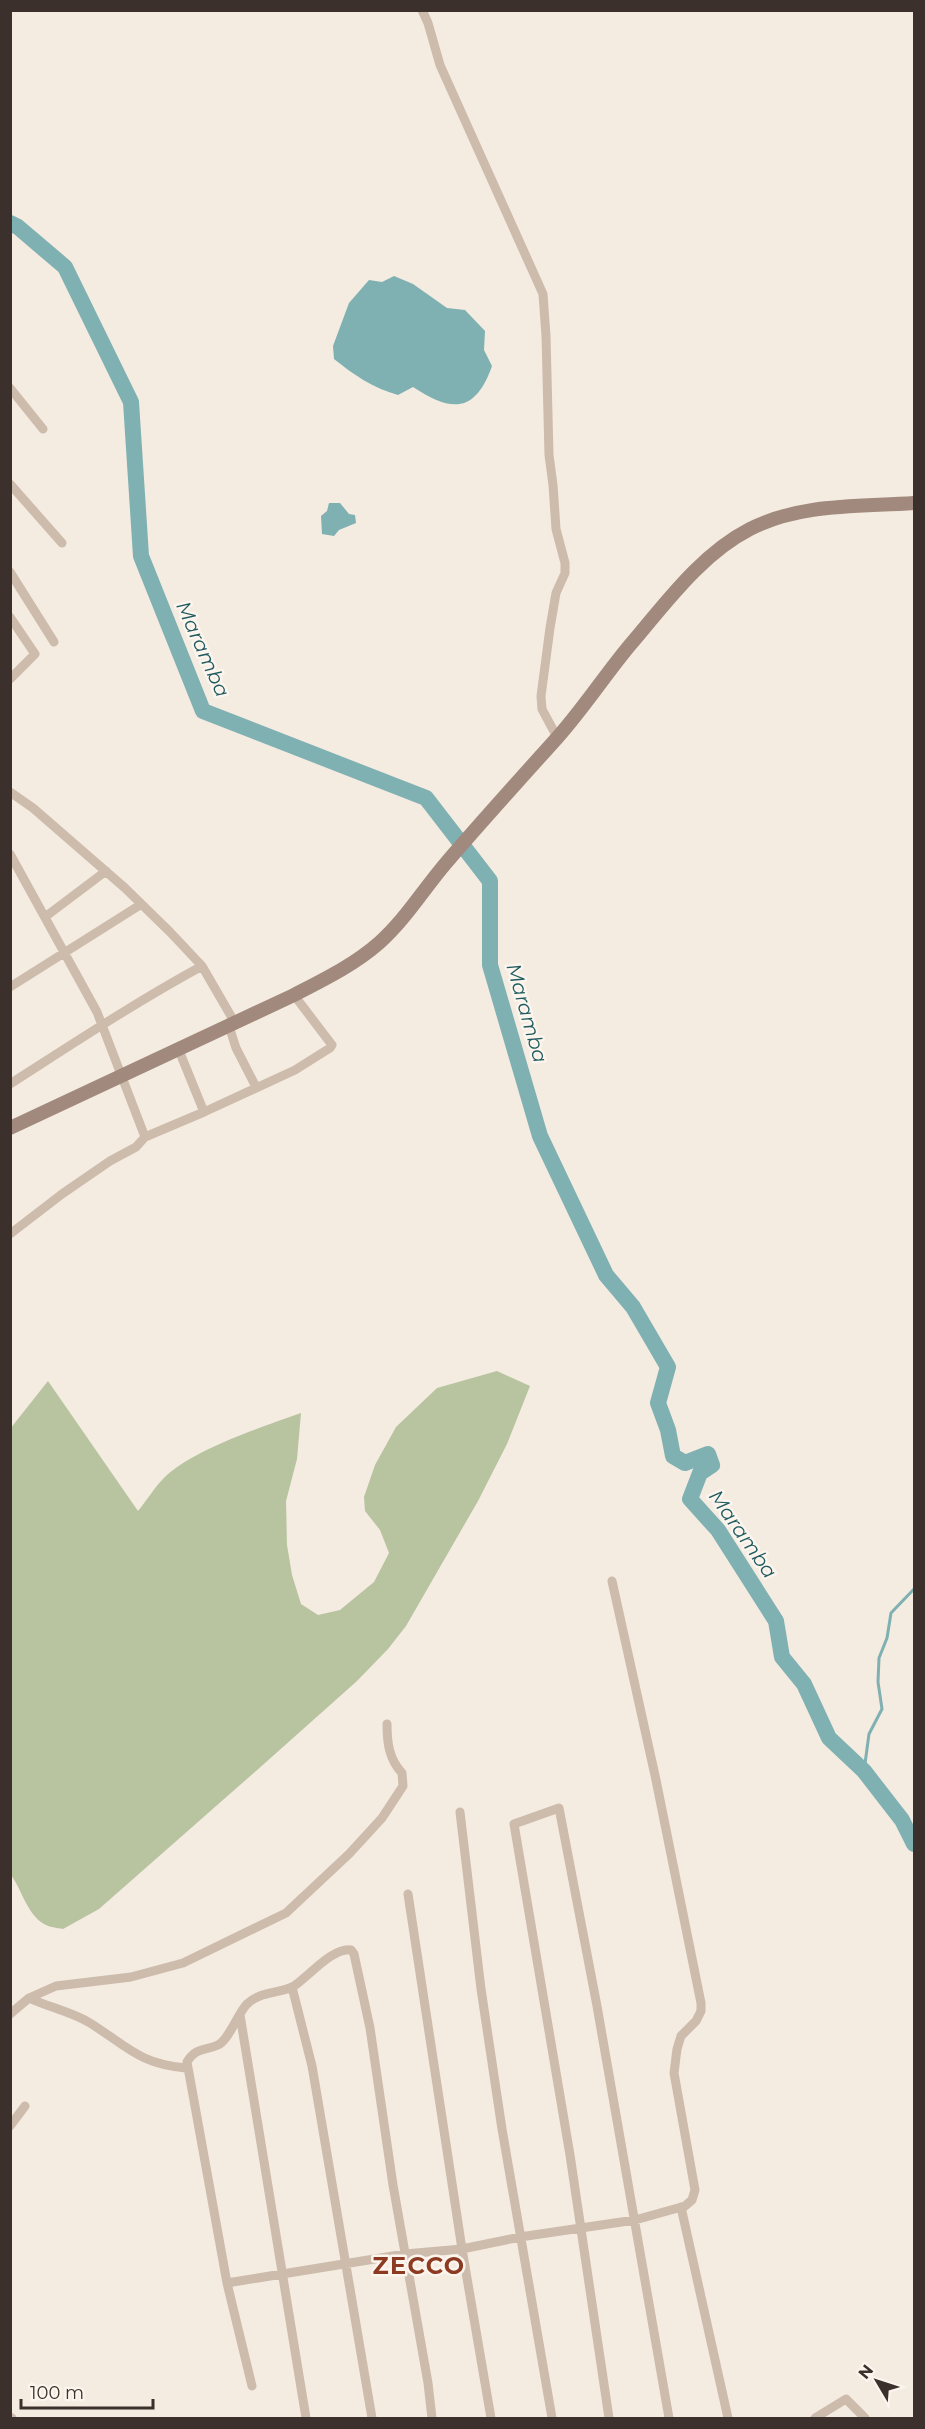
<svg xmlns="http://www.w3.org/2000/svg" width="925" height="2429" font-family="Montserrat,sans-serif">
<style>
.green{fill:#b8c4a0}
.water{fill:#7fb0b2}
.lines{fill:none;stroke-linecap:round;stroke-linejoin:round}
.stream{stroke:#7fb0b2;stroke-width:3}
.river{stroke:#7fb0b2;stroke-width:16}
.street{stroke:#cdbbac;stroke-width:9}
.secondary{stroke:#a18a7d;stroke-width:14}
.labels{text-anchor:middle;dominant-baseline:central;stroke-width:5;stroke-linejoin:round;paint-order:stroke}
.water-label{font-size:20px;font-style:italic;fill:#1f5a5e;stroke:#fbf5ee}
.district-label{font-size:24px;font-weight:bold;letter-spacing:1.5px;fill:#8c3b22;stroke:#fbf5ee}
</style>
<rect width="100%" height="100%" fill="#f4ebe1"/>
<!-- green -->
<path class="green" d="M497,1371l33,15 -23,58 -29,57 -72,125 -18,23 -31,32 -92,82 -166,146 -36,20c-6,-1 -14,-2 -19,-5 -17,-10 -22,-34 -33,-49l-1,-446 38,-48 90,130c10,-12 17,-25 29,-36 30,-27 95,-48 134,-62l-4,46 -11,42 1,44 5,30 9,29 17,11 22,-5 34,-28 15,-29 -9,-23 -15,-19 -1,-14 11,-32 21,-38 41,-39z"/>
<!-- water -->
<path class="water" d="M394,276l19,8 34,24 18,2 20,21 -1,19 8,16c-17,48 -41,46 -79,21l-15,8c-25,-7 -44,-20 -64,-36l-1,-13 16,-43 20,-23 13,2z
M329,503h11l9,11 6,1 1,8 -17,7 -5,6 -12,-2 -1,-18 6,-5z"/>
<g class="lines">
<!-- stream -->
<path class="stream" d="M864,1771l5,-37 13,-25 -4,-27 1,-24 8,-20 4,-25 23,-24"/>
<!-- river -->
<path class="river" d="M10,223l8,4 47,40 66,135 10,154 62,155 223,87 64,83v84l50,171 66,139 27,32 35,60 -10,36 10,27 5,26 12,7 23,-9 4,11 -12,8 -10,26 28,31 58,91 6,36 22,27 25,54 35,33 38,49 12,24"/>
<!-- street -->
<path class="street" d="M422,10l6,13 12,42 103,229 3,42 3,119 4,30 3,44 9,34v10l-9,20 -6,35 -9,68 1,13 15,28
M10,388l33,41
M10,484l52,59
M10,572l44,70
M10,617l25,37 -25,25
M10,792l23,16 92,80 45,44 32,34 33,57
M10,854l87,158 48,125 -9,10 -26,14 -48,33 -52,40
M45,917l61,-46
M10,987l130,-82
M229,1026l7,22 20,39
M178,1048l26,64
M10,1084c64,-41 126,-82 192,-118
M145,1137l59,-25 91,-42 35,-22 2,-3 -38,-50
M460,1812l21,177 21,140 50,289
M408,1894l54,355 29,169
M292,1987l20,79 60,352
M29,1998c19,9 43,14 61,25 37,23 49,41 96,45
M10,2014l19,-16 27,-12 75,-9 52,-14 103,-50 63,-59 33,-36 21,-32 -1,-13c-13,-14 -15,-30 -15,-49
M240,2015l66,403
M10,2126l15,-20
M681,2207l47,211
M227,2283l178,-29 57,-5 58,-12 115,-17 50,-14 7,-6 3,-10 -21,-117 3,-24 4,-13 15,-15 5,-10v-8l-45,-223 -44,-199
M252,2386l-25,-103 -40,-221c9,-15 18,-11 31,-17 11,-5 20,-32 29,-41 13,-13 32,-10 47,-18 15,-10 39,-39 57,-36l3,4 16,74 23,157 35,198 4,35
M10,2417l2,1
M609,2418l-39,-263 -56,-331 45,-16 38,198 72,412
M815,2418l31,-19 19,19"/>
<!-- secondary -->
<path class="secondary" d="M10,1128l284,-133c29,-15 60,-30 85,-52 26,-23 44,-53 67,-80 36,-42 74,-84 111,-125 26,-29 48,-63 73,-93 35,-41 71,-91 120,-116 51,-26 109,-22 164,-26"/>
</g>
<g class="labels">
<!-- water labels -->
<g class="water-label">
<text transform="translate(203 649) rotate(66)">Maramba</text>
<text transform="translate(527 1013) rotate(74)">Maramba</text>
<text transform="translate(743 1534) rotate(55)">Maramba</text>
</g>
<!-- district labels -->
<g class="district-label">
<text x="419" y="2265">ZECCO</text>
</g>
</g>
<!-- border -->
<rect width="925" height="2429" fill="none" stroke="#3b302b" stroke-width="24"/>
<!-- north arrow -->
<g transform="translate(877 2381) rotate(309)" stroke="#fbf5ee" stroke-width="4.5" paint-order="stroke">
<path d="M0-4.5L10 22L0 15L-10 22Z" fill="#3b302b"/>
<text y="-9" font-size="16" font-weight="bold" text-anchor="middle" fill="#3b302b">N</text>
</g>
<!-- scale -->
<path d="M21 2399v9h132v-9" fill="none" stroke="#3b302b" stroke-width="3"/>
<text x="30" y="2399" font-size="18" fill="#3b302b" stroke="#fbf5ee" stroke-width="4.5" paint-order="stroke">100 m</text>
</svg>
